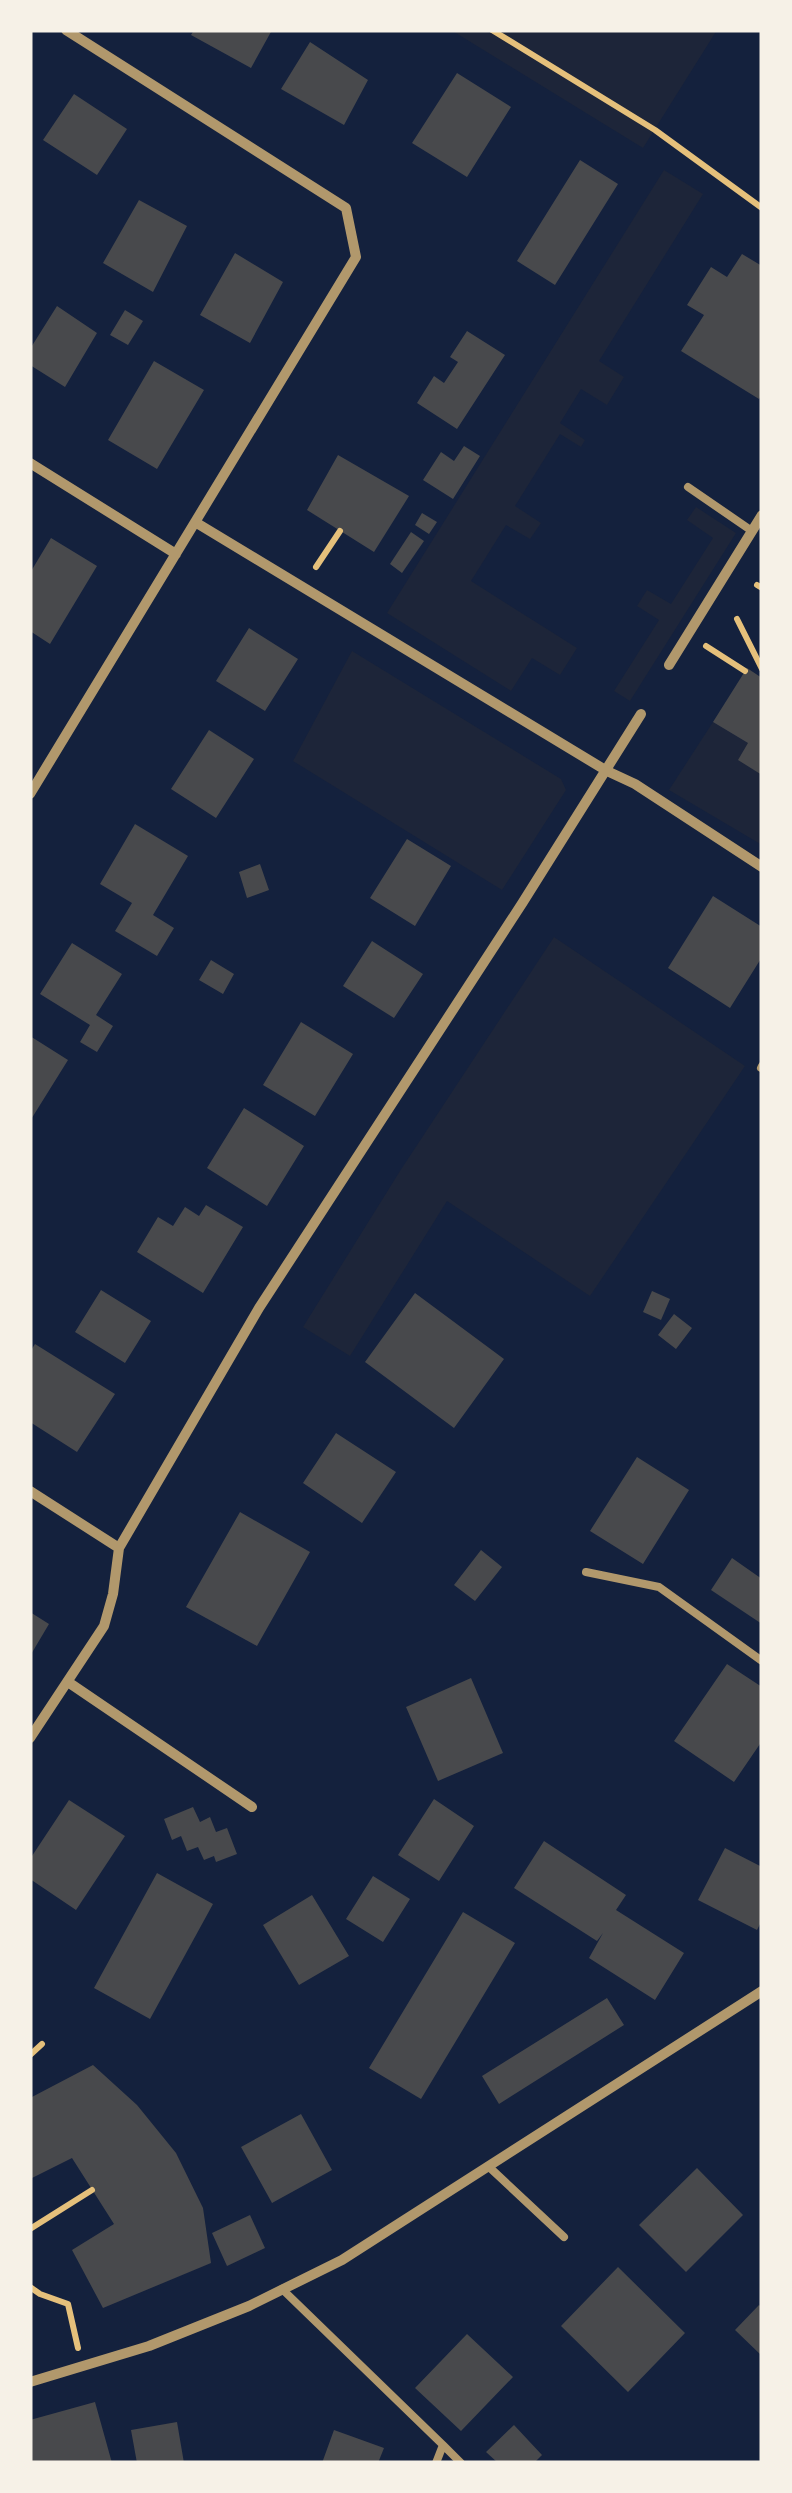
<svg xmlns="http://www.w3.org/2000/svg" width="792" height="2493" font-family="'DM Sans',sans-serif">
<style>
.green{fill:#1d2539}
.building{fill:#48494c}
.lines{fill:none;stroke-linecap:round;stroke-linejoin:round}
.path{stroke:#e5c07b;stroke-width:6}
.service{stroke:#b1986c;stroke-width:8}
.minor{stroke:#b1986c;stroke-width:10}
</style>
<rect width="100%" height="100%" fill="#14213d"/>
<!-- green -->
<path class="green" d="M451,30h266l-74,118z
M664,170l39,24 -104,167 25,16 -17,28 -26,-16 -21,34 25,17 -4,7 -21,-13 -45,72 26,17 -11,16 -24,-14 -35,56 106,67 -17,27 -28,-17 -21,33 -124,-78z
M696,507l40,26 -106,168 -16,-10 45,-71 -22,-14 10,-16 24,14 42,-66 -26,-18z
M352,651l209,128 5,11 -64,100 -209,-129z
M713,722l35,21 14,32v70l-93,-55z
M554,937l191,129 -155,230 -143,-95 -97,155 -47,-29 97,-156z"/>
<!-- building -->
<path class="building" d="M194,30h78l-21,38 -60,-33z
M310,42l58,38 -24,45 -63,-36z
M457,73l54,34 -44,70 -55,-34z
M74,94l53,35 -30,46 -54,-35z
M580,160l38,24 -63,101 -38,-24z
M139,200l48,26 -34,66 -50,-29z
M235,253l48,29 -33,61 -50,-28z
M742,254l20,12v128l-3,5 -78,-48 23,-36 -17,-10 24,-38 16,10z
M57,306l40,27 -32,54 -35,-22v-16z
M125,310l18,11 -15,24 -18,-10z
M467,331l38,24 -48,74 -40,-26 17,-27 10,7 14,-21 -8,-5z
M154,361l50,29 -47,79 -49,-29z
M464,446l16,10 -27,43 -30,-19 18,-28 13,9z
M338,455l71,41 -35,56 -67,-42z
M422,513l15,9 -8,12 -14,-9z
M411,532l13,9 -22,32 -12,-9z
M51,538l46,28 -47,78 -20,-13v-58z
M249,628l49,31 -33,52 -49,-30z
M747,668l15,10v97l-24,-15 10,-17 -35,-21z
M209,730l45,29 -38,59 -45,-29z
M135,824l53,32 -35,59 21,13 -17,28 -42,-25 17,-28 -32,-19z
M407,839l44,27 -36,60 -45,-28z
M260,864l9,26 -22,8 -8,-26z
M713,896l49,31v30l-32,51 -62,-40z
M372,941l51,33 -29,44 -51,-32z
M72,943l50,31 -26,41 17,11 -16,26 -17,-10 10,-17 -50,-31z
M211,960l23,14 -11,20 -24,-14z
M301,1022l52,32 -38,62 -52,-31z
M30,1036l38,24 -38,61z
M244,1108l60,38 -37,60 -60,-38z
M206,1205l37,22 -40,66 -66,-41 21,-35 15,9 12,-19 14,9z
M101,1290l50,31 -26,42 -50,-31z
M652,1291l18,8 -9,21 -18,-8z
M415,1293l89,66 -50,69 -89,-66z
M674,1314l18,14 -16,21 -18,-14z
M35,1344l80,50 -38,58 -47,-30v-70z
M336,1433l60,39 -34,51 -59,-40z
M637,1457l52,33 -46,74 -53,-33z
M240,1512l70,40 -53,94 -71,-39z
M481,1550l21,17 -27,34 -21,-16z
M732,1558l30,21v45l-51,-34z
M30,1612l19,12 -19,32z
M727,1664l35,23v54l-28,41 -60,-41z
M471,1678l32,75 -65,28 -32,-74z
M434,1799l40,27 -35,55 -41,-26z
M69,1800l56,36 -49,74 -46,-31v-20z
M193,1807l7,15 10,-5 6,15 11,-4 10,26 -21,8 -2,-6 -10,4 -6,-13 -11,4 -6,-15 -9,4 -8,-21z
M544,1841l82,54 -10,15 68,43 -29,47 -66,-42 14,-25 -6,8 -83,-53z
M725,1848l37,19v53l-5,10 -59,-30z
M157,1873l56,31 -63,115 -56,-31z
M373,1876l37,23 -27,43 -37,-23z
M312,1895l37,61 -50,29 -36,-60z
M463,1912l52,31 -94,156 -52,-31z
M607,1998l17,27 -125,79 -17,-28z
M93,2065l44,40 39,48 27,55 8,55 -108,45 -31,-58 42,-26 -42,-66 -42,21v-81z
M301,2114l31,56 -60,33 -31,-56z
M697,2168l46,47 -57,57 -47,-47z
M250,2215l15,33 -38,18 -15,-33z
M618,2267l67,66 -57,59 -67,-66z
M759,2305l3,3v48l-27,-26z
M467,2334l46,43 -52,54 -46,-43z
M95,2402l17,61h-82v-43z
M177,2422l7,41h-47l-6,-33z
M514,2425l28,30 -8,8h-36l-12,-11z
M334,2430l50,18 -6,15h-56z"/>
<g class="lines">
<!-- path -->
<path class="path" d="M492,30l163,100 107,78
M316,567l24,-36
M757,585l5,3
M737,619l25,50
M706,646l39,25
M30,2055l12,-11
M30,2229l62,-39
M30,2287l10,7 28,10 10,44"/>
<!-- service -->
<path class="service" d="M688,487l64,44
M761,1068l1,-2
M586,1572l73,15 103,74
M488,2166l76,71
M282,2289l161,156 -7,18
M443,2445l18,18"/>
<!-- minor -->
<path class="minor" d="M30,463l146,91
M195,522l412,249 28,13 127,83
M669,665l93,-150
M30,794l326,-537 -10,-49 -280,-178
M30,1491l89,57
M68,1682l184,125
M30,1738l74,-112 9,-32 6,-46 140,-240 264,-406 118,-188
M30,2382l119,-36 100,-40 93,-46 420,-269"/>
</g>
<!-- border -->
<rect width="792" height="2493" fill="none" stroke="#f6f1e7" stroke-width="65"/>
</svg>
